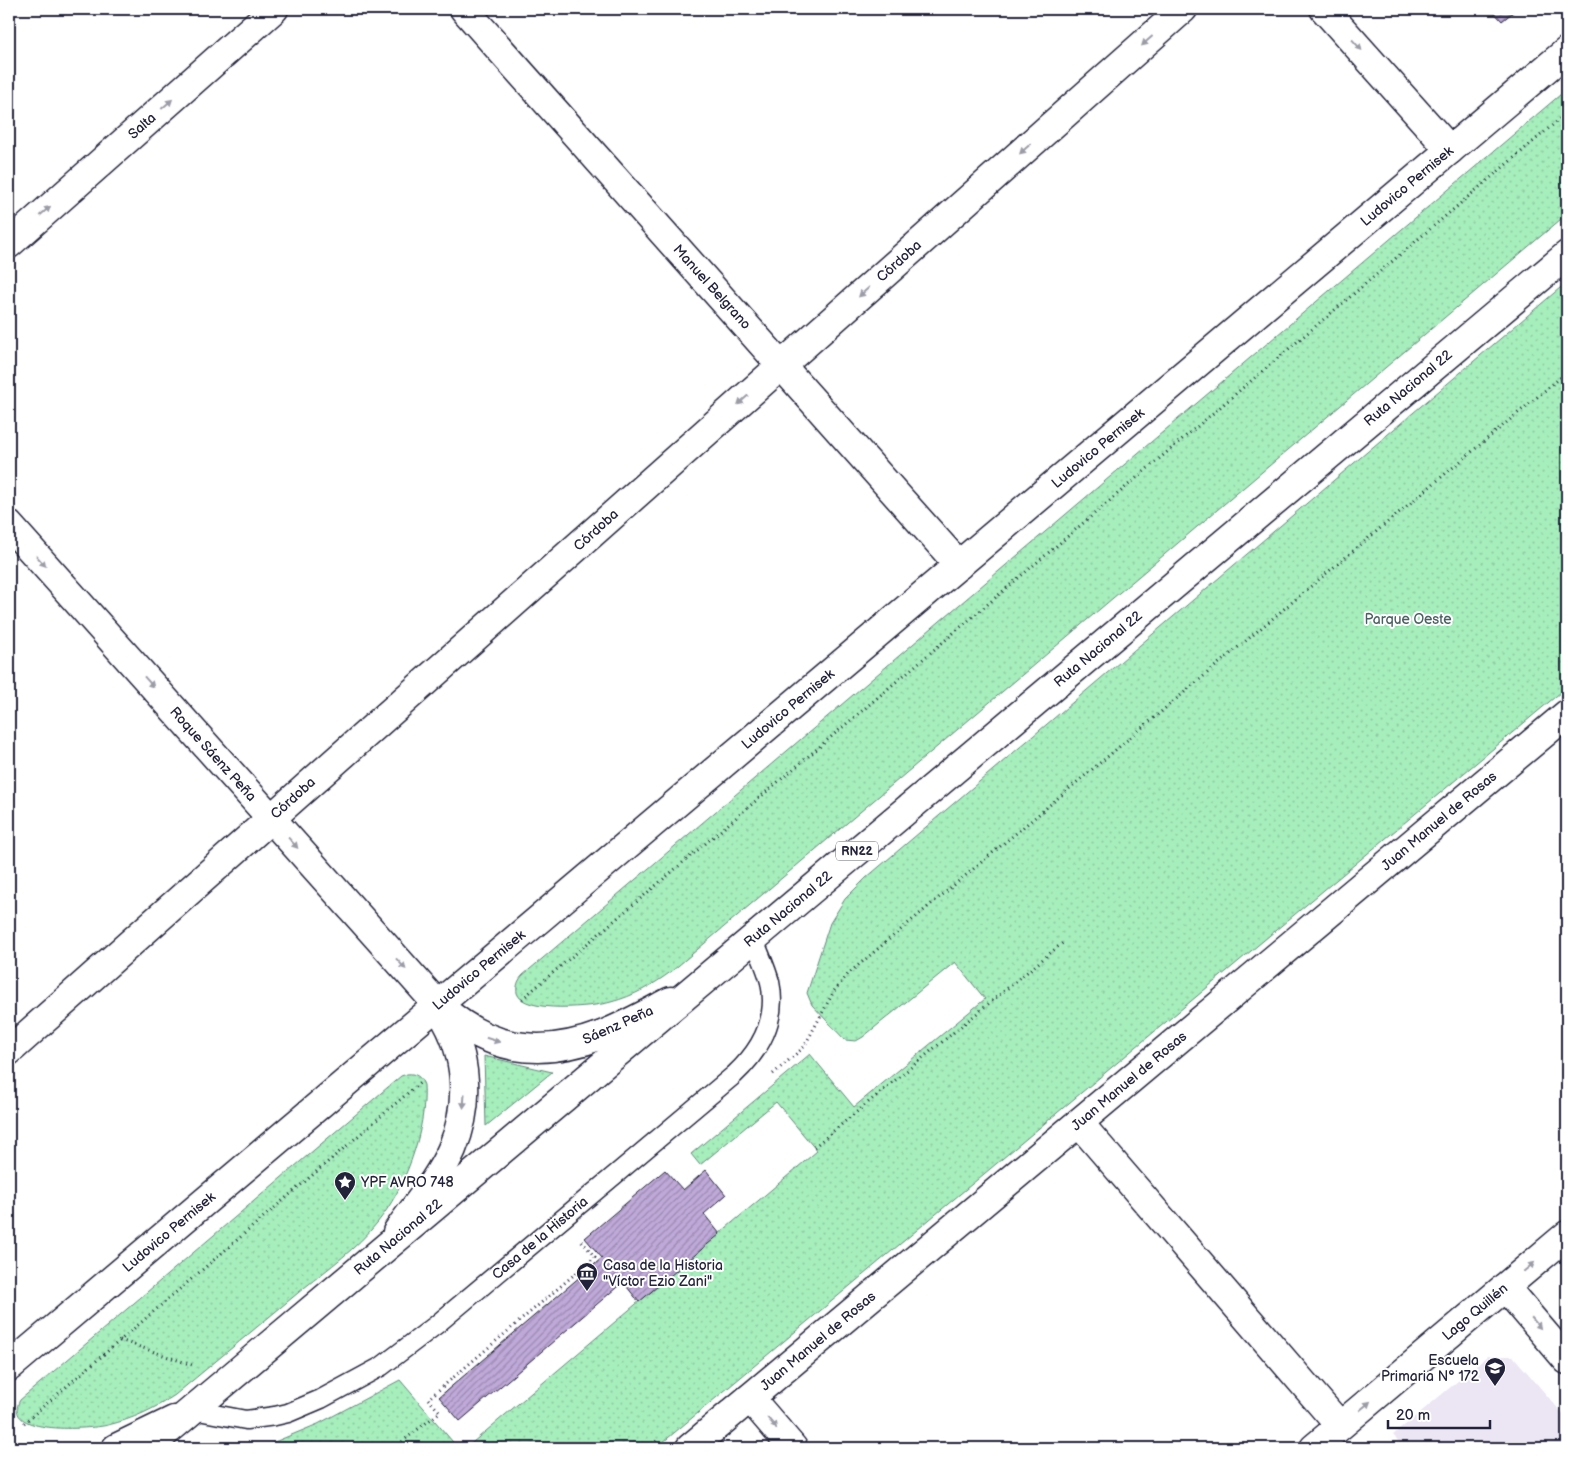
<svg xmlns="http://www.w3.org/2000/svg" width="1576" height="1457" font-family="'Balsamiq Sans',sans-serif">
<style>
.built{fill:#ece5f3}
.grass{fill:url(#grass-dots);stroke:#64887c}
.building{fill:url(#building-hatch);stroke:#22223b}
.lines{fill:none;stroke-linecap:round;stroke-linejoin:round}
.lane-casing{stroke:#22223b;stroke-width:21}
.street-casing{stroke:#22223b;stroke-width:31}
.secondary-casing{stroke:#22223b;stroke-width:31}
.highway-casing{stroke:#22223b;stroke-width:31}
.path{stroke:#22223b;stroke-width:3;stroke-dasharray:1 4;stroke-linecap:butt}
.lane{stroke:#fff;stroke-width:18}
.street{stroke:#fff;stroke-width:28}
.secondary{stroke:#fff;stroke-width:28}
.highway{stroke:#fff;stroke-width:28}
.oneway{fill:#9c9ca7}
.labels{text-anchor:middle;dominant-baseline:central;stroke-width:4;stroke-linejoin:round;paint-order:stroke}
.shield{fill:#fff;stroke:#646476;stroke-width:1}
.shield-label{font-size:12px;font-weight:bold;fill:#22223b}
.street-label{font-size:14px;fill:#22223b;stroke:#fff}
.park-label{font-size:14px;fill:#4a5f62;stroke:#fff}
.poi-label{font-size:14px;fill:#22223b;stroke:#fff;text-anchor:start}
</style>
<defs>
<pattern id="grass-dots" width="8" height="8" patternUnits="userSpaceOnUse" patternTransform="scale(1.25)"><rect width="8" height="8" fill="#a6eebc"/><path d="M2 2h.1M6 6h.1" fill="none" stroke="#8fcca2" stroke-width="1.8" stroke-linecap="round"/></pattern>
<pattern id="building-hatch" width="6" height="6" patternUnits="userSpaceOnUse" patternTransform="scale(1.25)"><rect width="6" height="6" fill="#bfa9d8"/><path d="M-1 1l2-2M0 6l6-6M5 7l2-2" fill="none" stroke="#9b89b0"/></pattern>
</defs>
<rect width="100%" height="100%" fill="#fff"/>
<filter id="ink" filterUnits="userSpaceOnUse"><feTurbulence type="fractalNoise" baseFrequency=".02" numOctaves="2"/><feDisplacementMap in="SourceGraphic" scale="10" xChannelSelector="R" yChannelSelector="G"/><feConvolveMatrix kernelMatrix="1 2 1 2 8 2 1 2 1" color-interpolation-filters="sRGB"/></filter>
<g filter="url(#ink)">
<!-- built -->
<path class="built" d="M1488,1356h25l54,63v29h-173l6,-5 -7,-8z"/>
<!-- grass -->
<path class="grass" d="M1567,89v125l-895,757c-19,14 -38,25 -61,31 -17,5 -88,12 -94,-9 -1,-7 1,-13 6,-18z
M1567,282v405l-911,761h-190l351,-297 -41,-49 -76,63 -9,-11 119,-100 44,53 131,-108 -30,-37 -92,75 -7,4 -11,-1 -33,-35 -5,-12 23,-70 15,-24 21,-21z
M484,1056l68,16 -66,54z
M407,1074c9,-1 14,3 17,11 3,44 -19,104 -47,138 -20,25 -48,45 -73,65 -43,36 -86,71 -129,107 -21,14 -42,24 -67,30 -15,4 -108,11 -88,-25l381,-324z
M400,1380l58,68h-198l58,-24z"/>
<!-- building -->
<path class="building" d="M1491,9h26l-15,12z
M665,1170l18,20 23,-20 20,25 -22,19 16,20 -81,68 -16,-20 -163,139 -21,-24 163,-139 -17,-20z"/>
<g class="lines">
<!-- lane casing -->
<g class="lane-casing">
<path id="lane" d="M193,1410l53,10 29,-4 13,-3 33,-14 61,-33 54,-41 298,-250c26,-24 44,-56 36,-93 -4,-15 -11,-29 -16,-43"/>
</g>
<!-- street casing -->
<g class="street-casing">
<path id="street" d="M464,9l495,556
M1324,9l126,141
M9,244l265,-235
M9,525l429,480c49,45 101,54 164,30 23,-9 46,-22 69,-34
M9,1051l1174,-1042
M1079,1123l261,303
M397,1232c19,-27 42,-53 55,-83 19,-45 16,-95 -10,-136
M1505,1287l62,73
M750,1398l43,50
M1314,1448l253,-213"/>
</g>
<!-- secondary casing -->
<g class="secondary-casing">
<path id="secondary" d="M9,1367l1558,-1316
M116,1448l58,-28
M690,1448l877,-734"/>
</g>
<!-- highway casing -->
<g class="highway-casing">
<path id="highway" d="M147,1448l1420,-1193"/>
</g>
<!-- path -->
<path class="path" d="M522,999l1045,-886
M773,1074l31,-27 30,-56 15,-18 718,-601
M814,1147l251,-206
M120,1340l75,26
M24,1423l398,-342
M394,1448l46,-36 -12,-13 167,-142 -15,-18
M648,1448l11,-9"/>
<!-- lane -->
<use href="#lane" class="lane"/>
<!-- street -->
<use href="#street" class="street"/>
<!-- secondary -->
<use href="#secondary" class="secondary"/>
<!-- highway -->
<use href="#highway" class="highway"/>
</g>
<!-- one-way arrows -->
<defs><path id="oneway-solid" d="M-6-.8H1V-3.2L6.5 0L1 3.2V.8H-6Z" transform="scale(1.25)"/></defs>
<g class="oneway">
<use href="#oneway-solid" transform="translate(1147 41) rotate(138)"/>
<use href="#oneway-solid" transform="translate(1357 45) rotate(48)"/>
<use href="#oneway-solid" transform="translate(167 104) rotate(-41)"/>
<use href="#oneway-solid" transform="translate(1025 149) rotate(138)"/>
<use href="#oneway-solid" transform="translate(45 211) rotate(-41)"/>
<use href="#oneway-solid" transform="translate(864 292) rotate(138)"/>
<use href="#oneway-solid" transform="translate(743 400) rotate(138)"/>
<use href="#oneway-solid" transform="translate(41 561) rotate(48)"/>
<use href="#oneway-solid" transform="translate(149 682) rotate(48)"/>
<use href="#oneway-solid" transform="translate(293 843) rotate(48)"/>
<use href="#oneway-solid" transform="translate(401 964) rotate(48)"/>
<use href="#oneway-solid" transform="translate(493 1040) rotate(18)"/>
<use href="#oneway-solid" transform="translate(464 1101) rotate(94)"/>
<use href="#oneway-solid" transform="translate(1529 1267) rotate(-40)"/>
<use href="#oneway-solid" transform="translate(1536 1323) rotate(50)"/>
<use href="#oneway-solid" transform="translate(1365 1406) rotate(-40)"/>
<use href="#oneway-solid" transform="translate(772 1423) rotate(50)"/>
</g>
</g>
<!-- icons -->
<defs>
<g id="sight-pin" transform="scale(1.125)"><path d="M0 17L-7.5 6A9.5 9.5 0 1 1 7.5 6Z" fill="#22223b" stroke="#fff"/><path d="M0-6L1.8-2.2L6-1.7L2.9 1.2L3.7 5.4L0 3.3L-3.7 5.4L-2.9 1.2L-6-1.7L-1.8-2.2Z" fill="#fff"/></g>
<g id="museum-pin" transform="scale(1.125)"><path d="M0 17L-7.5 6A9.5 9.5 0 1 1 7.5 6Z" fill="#22223b" stroke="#fff"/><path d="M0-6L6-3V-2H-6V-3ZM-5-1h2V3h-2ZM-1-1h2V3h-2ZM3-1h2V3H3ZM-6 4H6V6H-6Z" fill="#fff"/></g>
<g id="school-pin" transform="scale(1.125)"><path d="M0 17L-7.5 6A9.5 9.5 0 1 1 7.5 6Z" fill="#22223b" stroke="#fff"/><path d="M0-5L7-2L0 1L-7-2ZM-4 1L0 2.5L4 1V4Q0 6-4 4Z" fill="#fff"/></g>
</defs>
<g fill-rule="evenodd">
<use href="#sight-pin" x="345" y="1182"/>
<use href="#museum-pin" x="587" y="1273"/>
<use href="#school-pin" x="1495" y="1368"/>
</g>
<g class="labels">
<!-- shield labels -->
<rect class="shield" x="836" y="841.5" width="42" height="19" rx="4"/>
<g class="shield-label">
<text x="857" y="851">RN22</text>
</g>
<!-- street labels -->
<g class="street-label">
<text transform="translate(142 126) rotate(-41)">Salta</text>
<text transform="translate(1407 186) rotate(-40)">Ludovico Pernisek</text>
<text transform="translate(899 261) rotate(-42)">Córdoba</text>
<text transform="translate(712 287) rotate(48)">Manuel Belgrano</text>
<text transform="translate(1408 388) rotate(-40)">Ruta Nacional 22</text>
<text transform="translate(1098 448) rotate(-40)">Ludovico Pernisek</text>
<text transform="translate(596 530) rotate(-42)">Córdoba</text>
<text transform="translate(1098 649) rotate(-40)">Ruta Nacional 22</text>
<text transform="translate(788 709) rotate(-40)">Ludovico Pernisek</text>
<text transform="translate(213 754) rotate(48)">Roque Sáenz Peña</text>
<text transform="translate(293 798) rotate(-42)">Córdoba</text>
<text transform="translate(1439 821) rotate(-40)">Juan Manuel de Rosas</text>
<text transform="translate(788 909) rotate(-40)">Ruta Nacional 22</text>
<text transform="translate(479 970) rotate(-40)">Ludovico Pernisek</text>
<text transform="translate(618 1025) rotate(-24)">Sáenz Peña</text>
<text transform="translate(1129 1081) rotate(-40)">Juan Manuel de Rosas</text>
<text transform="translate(169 1232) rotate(-40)">Ludovico Pernisek</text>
<text transform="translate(398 1237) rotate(-40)">Ruta Nacional 22</text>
<text transform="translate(540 1238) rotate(-40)">Casa de la Historia</text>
<text transform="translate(1475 1312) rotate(-40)">Lago Quillén</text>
<text transform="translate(818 1341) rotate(-40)">Juan Manuel de Rosas</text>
</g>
<!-- park labels -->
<g class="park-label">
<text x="1408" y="619">Parque Oeste</text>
</g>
<!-- poi labels -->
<g class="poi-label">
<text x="361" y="1182">YPF AVRO 748</text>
<text x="603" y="1265">Casa de la Historia<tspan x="603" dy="16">"Víctor Ezio Zani"</tspan></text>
<text x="1479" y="1360" text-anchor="end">Escuela<tspan x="1479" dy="16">Primaria N° 172</tspan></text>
</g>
</g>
<!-- margin -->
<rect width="1576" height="1457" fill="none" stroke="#fff" stroke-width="30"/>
<rect x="15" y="15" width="1546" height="1427" fill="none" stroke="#22223b" stroke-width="2" filter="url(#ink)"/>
<!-- scale -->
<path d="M1388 1420v8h102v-8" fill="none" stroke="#22223b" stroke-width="2.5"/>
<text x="1396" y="1420" font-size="15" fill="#22223b" stroke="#ffffff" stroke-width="4" paint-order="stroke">20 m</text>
</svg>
